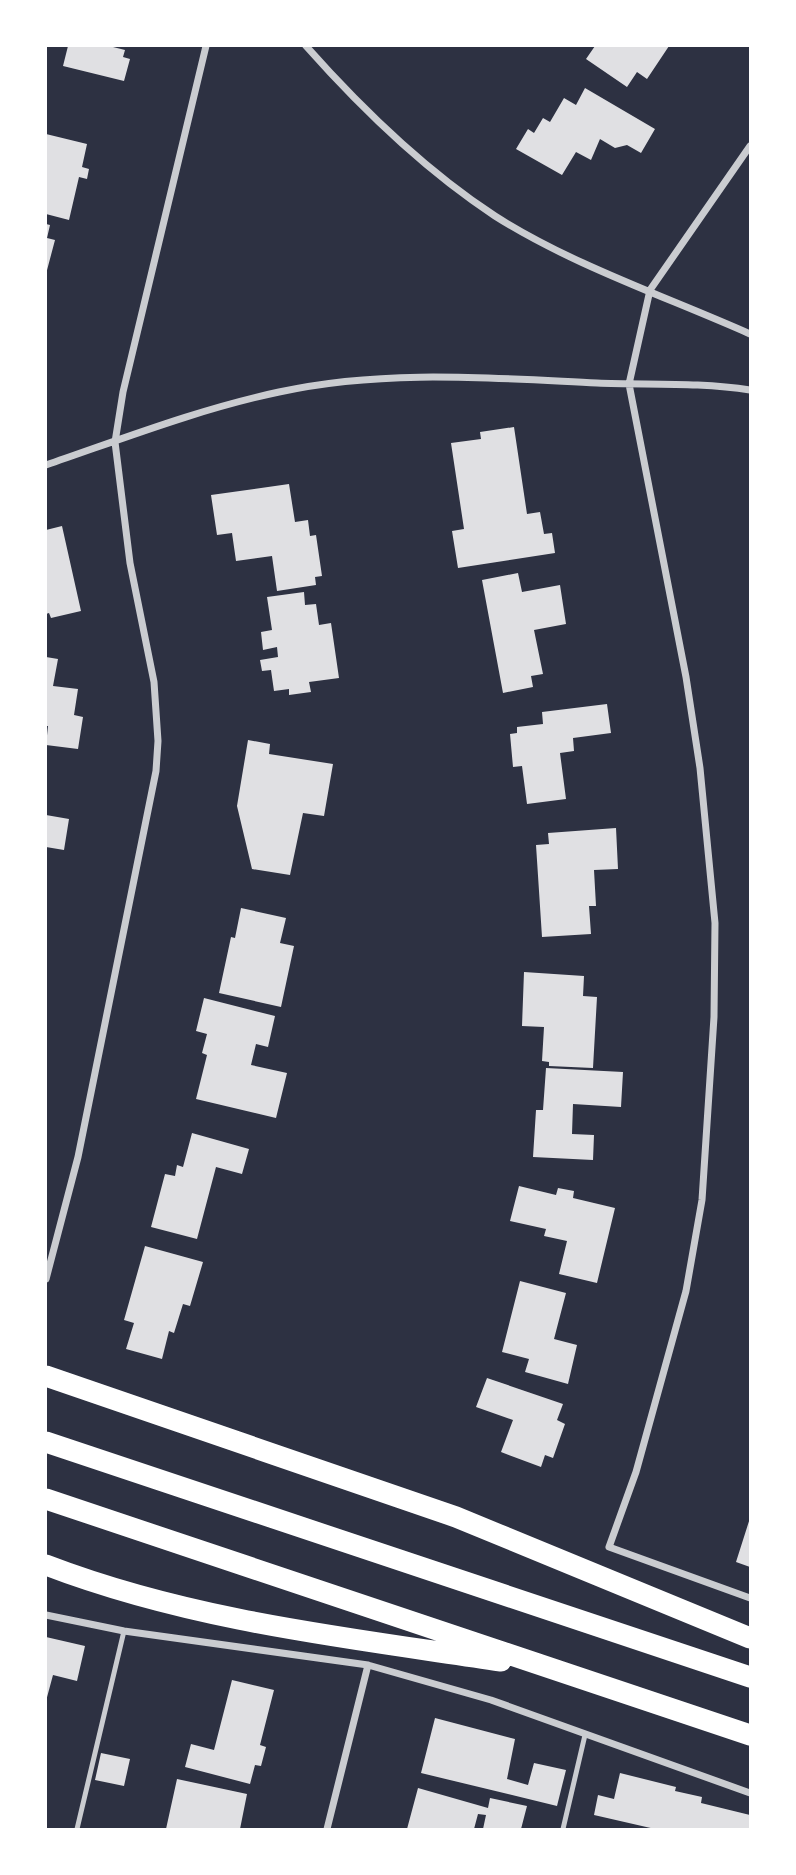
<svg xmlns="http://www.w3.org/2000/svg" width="796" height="1875" font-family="Bitter,serif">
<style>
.building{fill:#e0e0e3}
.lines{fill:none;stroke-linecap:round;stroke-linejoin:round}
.service{stroke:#caccd0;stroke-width:5}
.minor{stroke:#caccd0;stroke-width:7}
.motorway{stroke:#fff;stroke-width:21}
</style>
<rect width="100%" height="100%" fill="#2d3142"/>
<!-- building -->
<path class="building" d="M68,46h41l16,4 -2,7 7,2 -6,22 -61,-15z
M595,46h74l-22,33 -10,-7 -10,15 -41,-28z
M585,88l70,41 -14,24 -14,-8 -12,3 -15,-9 -9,21 -15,-8 -14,23 -46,-26 12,-20 6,4 9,-15 7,4 14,-24 12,7z
M46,134l41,10 -5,23 7,2 -2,10 -8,-2 -10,43 -23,-6z
M46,224l4,1 -3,13 8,2 -9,34z
M514,427l13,87 13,-2 4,22 8,-1 3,20 -97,15 -6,-37 12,-2 -13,-86 30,-4 -1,-7z
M289,484l6,38 13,-2 2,16 6,-1 6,41 -7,1 1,8 -39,6 -5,-35 -36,5 -4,-28 -15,2 -6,-40z
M62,526l19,85 -30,7 -2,-5 -3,1v-84z
M518,573l4,19 38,-7 6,39 -32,6 9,44 -12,2 2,11 -30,6 -21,-113z
M304,592l1,13 11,-1 3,21 12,-2 8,55 -30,4 2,10 -22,3v-6l-15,2 -3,-21 -9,1 -2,-11 18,-3 -1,-10 -14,3 -2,-18 11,-2 -5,-33z
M46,657l12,2 -5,27 25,3 -4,26 9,2 -5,32 -32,-4 2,-19h-2z
M607,704l4,29 -38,5 1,13 -14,2 6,46 -39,5 -5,-38 -9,1 -3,-33 7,-1v-6l26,-3 -1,-12z
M248,740l22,4 -1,10 64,10 -9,52 -21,-3 -13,62 -38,-6 -15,-63z
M46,815l23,4 -5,31 -18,-3z
M616,828l2,41 -24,1 2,36h-7l2,28 -49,3 -6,-92 13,-1 -1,-11z
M241,908l45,10 -6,25 14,3 -13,61 -62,-14 12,-56 4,1z
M524,972l60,4 -1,20 14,1 -4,71 -44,-2v-4l-7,-1 2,-34 -22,-1z
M204,998l71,18 -7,31 -12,-3 -5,21 36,8 -11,45 -80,-19 11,-44 -5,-2 5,-19 -11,-3z
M546,1068l77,4 -2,35 -48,-3 -1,30 22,1 -1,25 -60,-3 3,-47h7z
M192,1133l57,16 -7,25 -26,-7 -19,72 -46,-12 14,-53 10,2 2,-11 6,2z
M519,1186l37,9 2,-7 16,3 -1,7 42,10 -18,75 -38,-9 8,-33 -23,-5 2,-7 -36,-8z
M145,1246l58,16 -13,44 -7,-2 -9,29 -5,-2 -7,28 -36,-10 8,-26 -10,-3z
M520,1281l46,12 -12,46 23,6 -9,39 -43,-12 4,-13 -27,-7z
M487,1378l76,26 -6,16 8,4 -12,34 -8,-3 -4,12 -40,-15 12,-32 -37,-13z
M750,1518v49l-14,-5z
M46,1637l39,9 -8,35 -24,-6 -7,26z
M232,1680l42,10 -14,55 6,2 -5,19 -6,-1 -5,19 -65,-17 6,-23 23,6z
M435,1718l80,21 -8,40 21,6 6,-22 32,7 -9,36 -136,-33z
M101,1753l29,6 -6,27 -29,-6z
M620,1773l56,14 -1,4 27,6 -1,6 49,12v14h-95l-61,-14 4,-20 16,4z
M177,1779l70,15 -7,35h-74z
M418,1788l70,20 2,-10 37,8 -6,23h-38l3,-14 -8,-1 -4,15h-67z"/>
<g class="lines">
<!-- service -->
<path class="service" d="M77,1829l47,-198
M563,1829l22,-94"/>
<!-- minor -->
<path class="minor" d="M306,46c55,62 119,124 189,170 77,49 172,81 255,118
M750,146l-100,144 -21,94 57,293 14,91 15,155 -1,94 -12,183 -16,91 -50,181 -27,75 141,51
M46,465c76,-26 153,-56 233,-73 104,-23 212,-14 318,-9 50,2 103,-1 153,7
M46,1279l32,-122 78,-386 2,-30 -4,-59 -24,-119 -15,-121 8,-50 83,-346
M46,1615l78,16 244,34 123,35 259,93
M327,1829l41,-164"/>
<!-- motorway -->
<path class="motorway" d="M46,1376l410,141 294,121
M46,1442l704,235
M46,1499l704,236
M46,1565c146,56 302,73 455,96"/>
</g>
<!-- border -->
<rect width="796" height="1875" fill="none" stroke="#ffffff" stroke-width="94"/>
</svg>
